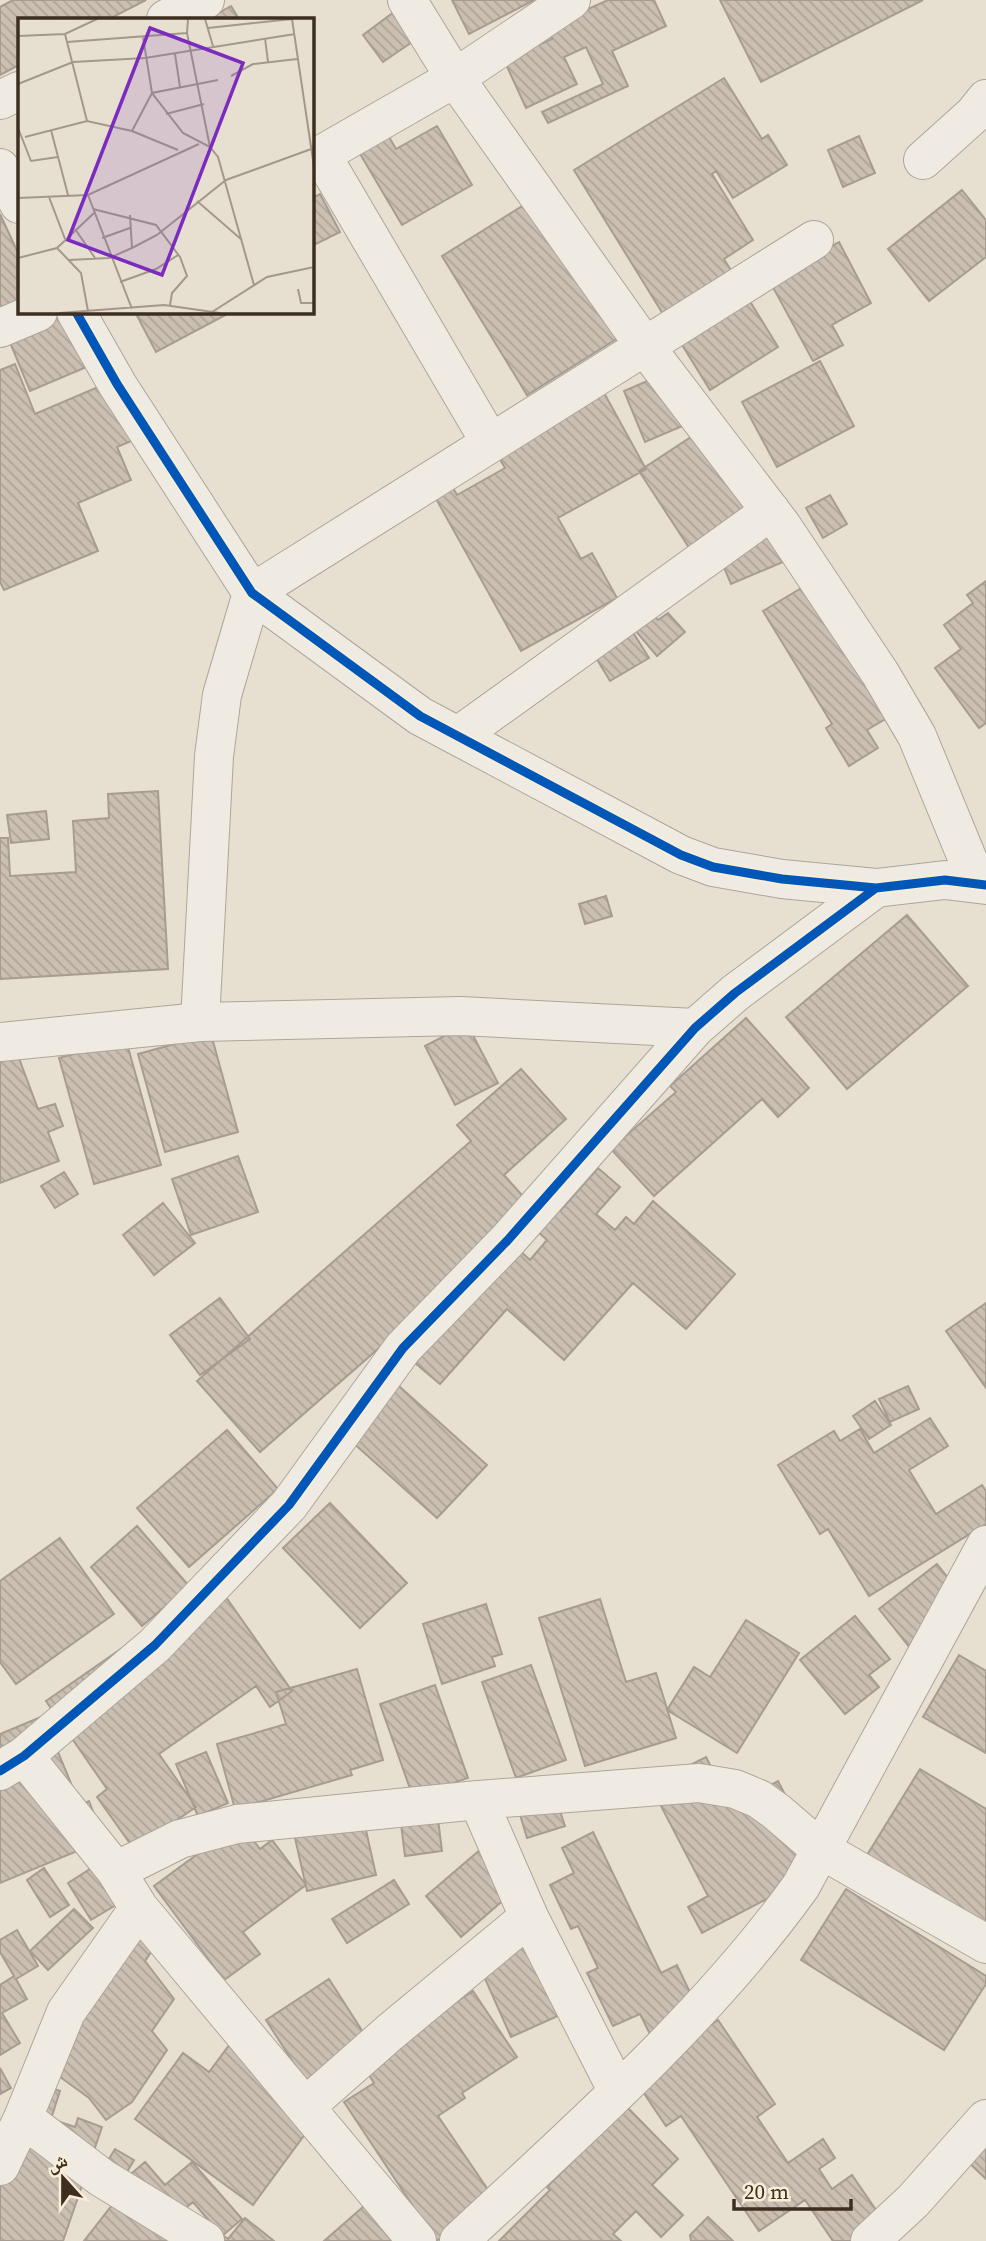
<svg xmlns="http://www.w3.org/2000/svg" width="986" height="2241" font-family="'Source Serif 4','Noto Naskh Arabic',serif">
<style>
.building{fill:url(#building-back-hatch);stroke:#a89c90;stroke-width:2}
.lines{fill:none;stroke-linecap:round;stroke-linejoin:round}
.minor-casing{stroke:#ada599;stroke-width:40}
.minor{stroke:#efebe3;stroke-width:38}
.cycleway-casing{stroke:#f7eed8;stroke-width:13}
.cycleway{stroke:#0057b8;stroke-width:9}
.inset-road{fill:none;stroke:#a3998a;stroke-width:2}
.view{fill:#7b2cbf;fill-opacity:0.15;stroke:#7b2cbf;stroke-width:3.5}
.inset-edge{fill:none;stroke:#3d2e20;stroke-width:3.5}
</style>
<defs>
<pattern id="building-back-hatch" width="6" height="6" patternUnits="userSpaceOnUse" patternTransform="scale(1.75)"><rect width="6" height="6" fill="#cbbfb2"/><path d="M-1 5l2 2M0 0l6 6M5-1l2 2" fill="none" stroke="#afa499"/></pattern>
</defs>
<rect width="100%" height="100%" fill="#e7e0d1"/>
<!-- building -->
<path class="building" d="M13,0h133l-37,19h-90v46l-19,10v-68z
M452,0h82l-65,34z
M608,0h46l12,26 -54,25 16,35 -80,37 -6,-11 61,-28 -17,-37 -22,10 13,27 -51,24 -22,-48 48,-21 -6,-11z
M720,0h203l-162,82z
M231,6l8,13h-31z
M394,12l21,28 -32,22 -20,-27z
M724,78l38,61 6,-4 19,30 -54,33 -17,-27 -4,3 41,66 -29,19 54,88 -68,43 -136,-220z
M437,126l35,59 -70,40 -43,-73 29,-17 8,14z
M859,136l16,37 -32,14 -15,-37z
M962,190l24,30v37l-57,44 -41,-52z
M320,194l20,38 -28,14v-48z
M532,200l86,138 -91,57 -85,-139z
M0,214l19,41v51l-19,9z
M839,242l32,61 -39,22 11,20 -30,16 -44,-81z
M19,312h55l22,51 -66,28 -30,-73z
M135,312h96l-75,40z
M820,361l34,65 -77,41 -35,-65z
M15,364l20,50 77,-33 24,58 -19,8 14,33 -53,23 20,48 -94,39 -4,-8v-212z
M670,371l22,51 -47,20 -21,-51z
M603,391l43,78 -88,49 23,41 11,-6 25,45 -96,53 -91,-163 17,-11 10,18 48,-27 -12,-20z
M711,424l51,78 -72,47 -51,-78z
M830,495l17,29 -24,14 -17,-30z
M785,527l12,29 -66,28 -12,-28z
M818,578l81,133 -32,19 11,18 -29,18 -23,-38 6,-4 -69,-113z
M986,581v142l-7,5 -44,-60 26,-19 -17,-24 29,-22 -6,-8z
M641,601l17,19 10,-7 17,19 -28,24 -34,-40z
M624,618l25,40 -39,23 -24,-40z
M158,791l10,178 -168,10v-141h8l2,38 66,-4 -3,-51 36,-3 -1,-24z
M46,811l3,28 -38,4 -4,-28z
M606,896l6,20 -27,8 -6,-20z
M907,915l61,71 -121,103 -61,-72z
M746,1018l63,70 -31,29 -16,-18 -108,97 -43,-47 65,-57 -6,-6z
M467,1024l31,59 -43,22 -30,-59z
M211,1034l27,98 -73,20 -27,-98z
M11,1037l27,72 17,-5 8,22 -15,6 11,29 -59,22v-142z
M126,1040l35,125 -67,19 -35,-126z
M521,1069l45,50 -62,56 32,36 -276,241 -63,-71 274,-240 -14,-16z
M238,1156l20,56 -67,23 -19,-56z
M598,1168l22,19 -24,27 19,16 11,-13 8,7 19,-23 82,73 -49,55 -53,-46 -69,77 -57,-51 -67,75 -25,-21 102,-115 13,12 17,-20 -18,-16 21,-24 11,10z
M64,1172l14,22 -23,14 -14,-22z
M163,1203l32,40 -41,32 -31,-40z
M220,1298l30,41 -50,36 -30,-40z
M986,1303v85l-40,-57z
M390,1378l97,87 -50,53 -96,-86z
M908,1386l11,23 -29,13 -11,-23z
M875,1401l16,24 -22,14 -16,-23z
M930,1418l18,28 -39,24 27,44 46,-29 4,6v33l-117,72 -41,-67 -8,5 -42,-69 56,-34 6,10 20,-12 14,24z
M227,1430l51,59 -89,78 -52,-59z
M330,1503l77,80 -47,45 -77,-80z
M137,1526l52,60 -47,40 -51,-59z
M60,1538l54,76 -98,70 -16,-22v-81z
M937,1564l32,40 -58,45 -32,-40z
M216,1583l76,108 -22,16 -14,-21 -97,68 37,53 -62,42 -37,-52 10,-8 -61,-88z
M600,1599l26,83 30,-9 20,65 -91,28 -46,-148z
M486,1604l16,50 -10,3 3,9 -53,18 -19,-60z
M855,1616l35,43 -21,16 10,12 -34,27 -45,-54z
M746,1620l53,33 -62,100 -70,-43 27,-43 16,10z
M959,1655l27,16v82l-63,-36z
M531,1665l35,95 -50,18 -34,-96z
M357,1669l26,91 -33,10 2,5 -117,34 -18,-65 69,-20 -10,-32z
M435,1685l33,93 -55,19 -33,-93z
M43,1716l37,89 9,-4 15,39 -104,43v-149z
M206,1752l22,51 -30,13 -22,-52z
M706,1757l25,49 47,-25 46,88 -122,64 -14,-26 20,-11 -58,-111z
M920,1769l66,40v125l-122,-74z
M435,1795l7,56 -37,5 -7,-56z
M555,1796l10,30 -38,12 -9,-30z
M359,1799l17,76 -69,16 -17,-75z
M240,1823l20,26 12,-9 34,45 -63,47 17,22 -36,26 -70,-94z
M593,1832l68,141 16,-8 28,59 -48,24 -17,-34 -27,12 -26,-53 11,-5 -20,-42 -7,3 -21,-44 24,-12 -12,-25z
M495,1837l35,40 -69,60 -35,-41z
M112,1855l24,38 -45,27 -23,-37z
M44,1868l25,37 -19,12 -23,-37z
M394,1880l15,24 -62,39 -15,-24z
M846,1889l140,87v8l-42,66 -143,-90z
M74,1909l19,19 -45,42 -18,-19z
M144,1919l16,20 -15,22 29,38 -22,32 15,19 -35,52 -26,18 -17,-22 -29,-21 45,-129z
M17,1930l21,36 -22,13 11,20 -25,14 18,30 -20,12v-70l14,-9 -14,-24v-12z
M537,1937l32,74 -58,26 -33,-74z
M329,1979l48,75 -63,41 -48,-75z
M473,1991l44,66 -55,36 3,5 -27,18 59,87 -61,38 -92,-139 30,-19 -12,-19z
M718,2020l57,84 -18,13 31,46 35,-24 12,19 -16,11 13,20 20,-14 37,54 -18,12h-38l-28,-41 -46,31 -78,-115 -15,10 -33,-49z
M233,2040l92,67 -72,98 -118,-86 48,-66 26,19z
M0,2068l11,20 -11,6z
M26,2080l34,11 -9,28 24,8 3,-9 24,9 -39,114h-63v-84z
M627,2107l51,52 -26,26 31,30 -22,22 -25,-26 -23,23 8,7h-122l51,-51 -3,-3z
M986,2135v44l-22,-21z
M115,2149l19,11 -19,32 -19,-12z
M145,2162l20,23 27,-23 50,57 -20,17 -29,-34 -30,25 -45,-42z
M120,2195l59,46h-95z
M372,2199l53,42h-101z
M708,2217l25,24h-42l-1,-6z
M245,2218l29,23h-81l14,-17 21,15z"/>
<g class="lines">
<!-- minor casing -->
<g class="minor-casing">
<path id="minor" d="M407,0l48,78 189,267 138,181 98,147 37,63 60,146
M166,19l39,-19
M0,100l19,-9
M321,154l169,288
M312,160l143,-82 116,-78
M923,160l51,-46 12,-15
M0,168l19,36
M76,312l41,72 135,209 168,123 261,139 32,12 69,12 94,9 69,-8 41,5
M0,328l38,-16
M458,736l313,-225
M200,1022l14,-266 8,-61 30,-102 562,-353
M0,1042l200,-20 261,-6 234,12
M24,1756l92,115 23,37 278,333
M0,1771l24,-15 131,-111 134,-140 114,-157 104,-107 188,-213 40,-35 141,-105
M478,1800l51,117 89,175
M116,1871l64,-32 57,-15 241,-24 221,-17 36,6 24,10 18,13 43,37 166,95
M305,2107l84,-74 140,-116
M23,2118l79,60 103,63
M0,2166l23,-48 43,-106 73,-104
M459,2241c118,-110 248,-224 342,-355l185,-341
M870,2241l43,-40 73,-82"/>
</g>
<!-- minor -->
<use href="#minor" class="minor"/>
<!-- cycleway casing -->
<g class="cycleway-casing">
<path id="cycleway" d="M76,312l41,72 135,209 168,123 261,139 32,12 69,12 94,9 69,-8 41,5
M0,1771l24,-15 131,-111 134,-140 114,-157 104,-107 188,-213 40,-35 141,-105"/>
</g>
<!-- cycleway -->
<use href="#cycleway" class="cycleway"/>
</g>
<!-- overview -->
<g transform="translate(18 18)">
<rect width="296" height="296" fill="#e7e0d1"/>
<path class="inset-road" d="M187,1l8,27M190,10l84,-9 22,148M169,15l23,114M47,16l22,87M0,18l47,-2 32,-15M125,19l9,56 31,40 27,14 8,10 36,128M247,20l3,24M49,24l120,-9 1,-14M157,36l5,33M213,58l22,-12 44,-5M0,66l55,-22 72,-4 150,-24M148,96l38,-10M0,110l13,33 27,-4M33,112l17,65M114,113l20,-38 66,-13M7,119l62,-16 45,10 46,19M70,177l44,114M31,179l16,42M0,180l70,-3 111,-51M179,183l45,39M75,191l63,16 24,32 7,19 -15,17 -2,12M112,197l2,33M57,211l20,29M84,220l28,-10M39,230l24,25 7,38M0,240l39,-10 37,-35M51,242l40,-2 23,-10 25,-13 69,-55 88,-32M102,264l36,-13 22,-14M280,271l3,14h13M194,294l55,-35 47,-10M41,295l105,-8 56,8"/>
<path class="view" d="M132,10l93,35 -81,212 -94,-35z"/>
<rect width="296" height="296" class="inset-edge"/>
</g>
<!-- north arrow -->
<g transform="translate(63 2178) rotate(339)" stroke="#f7eed8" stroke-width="5" paint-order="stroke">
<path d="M0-5L12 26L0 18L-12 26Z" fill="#3d2e20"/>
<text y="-10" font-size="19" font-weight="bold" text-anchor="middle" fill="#3d2e20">ش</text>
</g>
<!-- scale -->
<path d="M734 2199v10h117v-10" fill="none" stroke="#3d2e20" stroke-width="3.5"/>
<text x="744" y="2199" font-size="21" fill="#3d2e20" stroke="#f7eed8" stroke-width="5" paint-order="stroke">20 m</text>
</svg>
